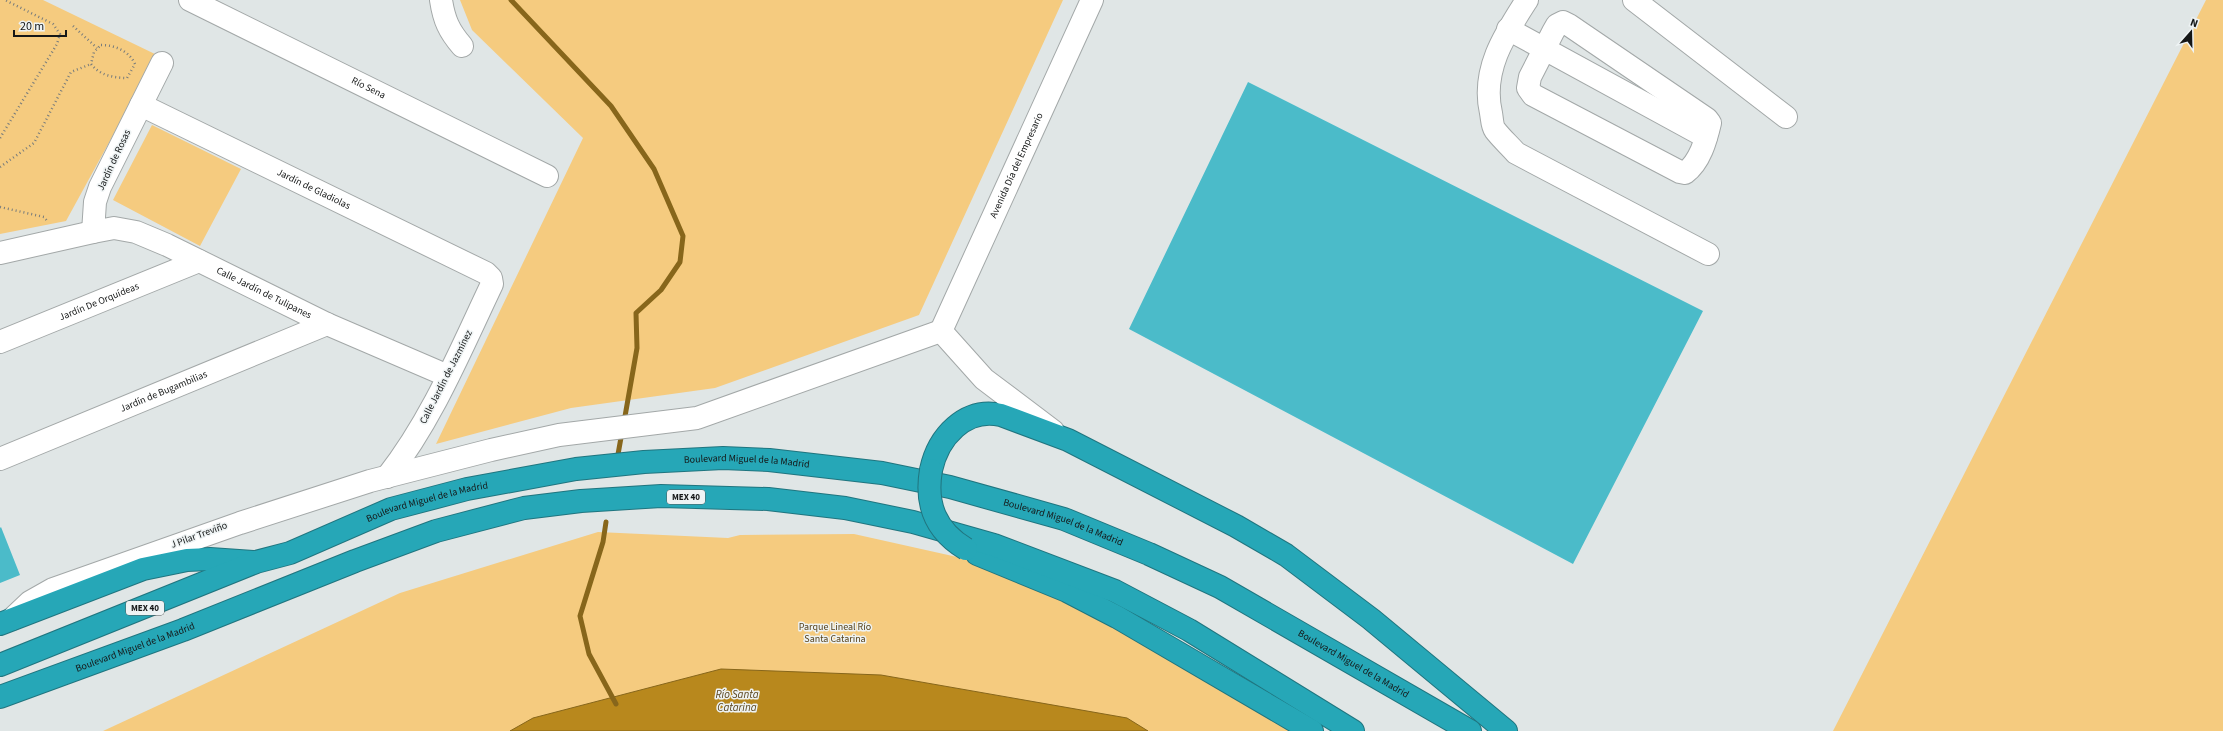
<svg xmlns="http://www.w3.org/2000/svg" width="2223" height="731" font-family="'Source Sans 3',sans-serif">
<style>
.green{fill:#f5cb7f}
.water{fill:#b8881d;stroke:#87661b}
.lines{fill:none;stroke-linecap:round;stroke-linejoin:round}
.stream{stroke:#87661b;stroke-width:5}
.building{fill:#4bbbc9}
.minor-casing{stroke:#a3a8a8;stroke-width:24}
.highway-casing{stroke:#20757f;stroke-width:24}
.path{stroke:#787c7c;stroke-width:2.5;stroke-dasharray:1 3;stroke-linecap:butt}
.minor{stroke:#fff;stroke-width:22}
.highway{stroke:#26a7b7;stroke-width:22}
.highway-bridge-casing{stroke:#20757f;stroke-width:24;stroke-linecap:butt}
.highway-bridge{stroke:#26a7b7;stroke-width:22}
.labels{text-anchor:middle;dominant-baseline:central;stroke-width:3;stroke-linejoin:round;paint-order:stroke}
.shield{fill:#eef3f4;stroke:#565959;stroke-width:1}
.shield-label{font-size:9px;font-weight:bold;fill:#151717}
.street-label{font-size:10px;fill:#151717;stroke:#eef3f4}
.park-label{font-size:10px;fill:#564119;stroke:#eef3f4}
.water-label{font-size:11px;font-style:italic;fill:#5b461e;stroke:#eef3f4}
</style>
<rect width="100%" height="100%" fill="#e0e6e6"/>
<!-- green -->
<path class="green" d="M0,0h43l114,55 -91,166 -66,13z
M460,0h603l-144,315 -204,73 -144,20 -135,36 147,-306 -111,-108z
M2206,0h17v731h-390z
M152,125l89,44 -41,77 -87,-46z
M598,532l130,6 12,-3 114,-1 130,29 93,35 232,133h-1206l297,-138z"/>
<!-- water -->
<path class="water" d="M721,669l160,6 246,43 21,13h-638l23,-13z"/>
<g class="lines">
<!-- stream -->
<path class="stream" d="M511,0l100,106 43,63 29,67 -3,26 -19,28 -25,23 1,35 -13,74
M617,460l5,-28
M606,522l-3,20 -23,74 9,38 27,50"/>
</g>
<!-- building -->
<path class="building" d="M1248,82l455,229 -130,253 -444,-235z
M1,527l19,48 -20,8v-55z"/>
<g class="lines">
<!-- minor casing -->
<g class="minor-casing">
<g id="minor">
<path id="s1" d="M190,0l357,176"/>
<path d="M441,0c3,20 8,31 21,46"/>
<path d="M1527,0c-22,34 -46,70 -36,113 1,5 1,13 4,17 6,8 14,15 21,23l192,101"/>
<path d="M1634,0l152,117"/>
<path d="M1563,22l6,3 138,94 3,4c-4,17 -10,39 -25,50l-5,-1 -147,-77 -5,-7 2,-11 23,-45 4,-7z"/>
<path d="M1508,29l198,108"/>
<path id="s2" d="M162,63l-62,124 -5,15 -2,30 21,-4 22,4 31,13 160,79 121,52"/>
<path id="s3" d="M141,105l345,168 5,5 1,6c-31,65 -60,136 -105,193"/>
<path d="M0,253l93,-21"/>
<path id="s4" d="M941,331l151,-331"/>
<path d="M941,331l43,48 69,52"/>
<path id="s5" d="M0,342l199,-81"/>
<path id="s6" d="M0,459l327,-135"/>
<path d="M12,619l18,-17 23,-13 187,-66 130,-42 121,-31 68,-15 138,-17 244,-87"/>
</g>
</g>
<!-- highway casing -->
<g class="highway-casing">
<g id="highway">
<path d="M931,470c7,-33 34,-63 70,-55l67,25 168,86 50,29 85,64 135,112"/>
<path d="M977,554l90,37 50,26 195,114"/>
<path d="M0,624l143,-55 44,-9 23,-1 43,3"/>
<path id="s7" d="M0,665l256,-103 34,-9 101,-44 76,-20 109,-20 68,-7 79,-4 46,2 113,13 68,14 114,32 85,35 71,33 250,144"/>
<path id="s8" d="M0,697l183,-67 172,-69 81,-30 88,-23 57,-7 80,-5 107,3 77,9 68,14 81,23 121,46 74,39 164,101"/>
</g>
</g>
<!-- path -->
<path class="path" d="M73,26l24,22
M101,45c14,0 28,6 34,19l-8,14c-13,0 -28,-3 -36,-14l3,-12z
M0,138l57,-94 3,-10 -7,-10 -48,-24
M0,167l34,-24 37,-71 20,-8
M0,207l44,10 4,5"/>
<!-- minor -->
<use href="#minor" class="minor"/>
<!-- highway -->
<use href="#highway" class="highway"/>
<!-- highway-bridge casing -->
<g class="highway-bridge-casing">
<path id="highway-bridge" d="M931,470c-6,35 5,61 35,79"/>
</g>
<!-- highway-bridge -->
<use href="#highway-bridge" class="highway-bridge"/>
</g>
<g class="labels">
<!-- shield labels -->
<g class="shield">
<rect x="667" y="490" width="38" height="14" rx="3"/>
<rect x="126" y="601" width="38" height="14" rx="3"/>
</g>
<g class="shield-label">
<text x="686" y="497">MEX 40</text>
<text x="145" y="608">MEX 40</text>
</g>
<!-- street labels -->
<g class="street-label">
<text stroke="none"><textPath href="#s1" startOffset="199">Río Sena</textPath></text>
<text transform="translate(114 160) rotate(-65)">Jardín de Rosas</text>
<text stroke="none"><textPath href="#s4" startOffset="182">Avenida Día del Empresario</textPath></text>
<text stroke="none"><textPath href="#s3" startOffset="192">Jardín de Gladiolas</textPath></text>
<text stroke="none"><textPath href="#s2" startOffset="370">Calle Jardín de Tulipanes</textPath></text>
<text stroke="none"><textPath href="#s5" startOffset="107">Jardín De Orquídeas</textPath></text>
<text transform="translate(446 377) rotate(-63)">Calle Jardín de Jazmínez</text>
<text stroke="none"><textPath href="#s6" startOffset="177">Jardín de Bugambilias</textPath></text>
<text stroke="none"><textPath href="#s7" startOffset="782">Boulevard Miguel de la Madrid</textPath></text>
<text stroke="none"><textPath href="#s7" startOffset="458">Boulevard Miguel de la Madrid</textPath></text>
<text stroke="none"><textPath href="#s7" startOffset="1106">Boulevard Miguel de la Madrid</textPath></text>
<text transform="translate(199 535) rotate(-20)">J Pilar Treviño</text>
<text stroke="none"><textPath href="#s8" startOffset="144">Boulevard Miguel de la Madrid</textPath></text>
<text stroke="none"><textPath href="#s7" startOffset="1430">Boulevard Miguel de la Madrid</textPath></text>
</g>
<!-- park labels -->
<g class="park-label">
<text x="835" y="627">Parque Lineal Río<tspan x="835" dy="12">Santa Catarina</tspan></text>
</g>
<!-- water labels -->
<g class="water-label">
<text x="737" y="694">Río Santa<tspan x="737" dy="13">Catarina</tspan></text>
</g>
</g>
<!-- north arrow -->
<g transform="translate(2191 32) rotate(20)" stroke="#eef3f4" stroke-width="3" paint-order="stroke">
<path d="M0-3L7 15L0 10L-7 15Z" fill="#151717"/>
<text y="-6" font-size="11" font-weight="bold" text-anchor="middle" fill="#151717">N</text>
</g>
<!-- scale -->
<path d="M14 30v6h52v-6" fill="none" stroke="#151717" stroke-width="2"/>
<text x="20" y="30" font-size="12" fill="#151717" stroke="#eef3f4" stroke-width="3" paint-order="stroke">20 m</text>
</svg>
